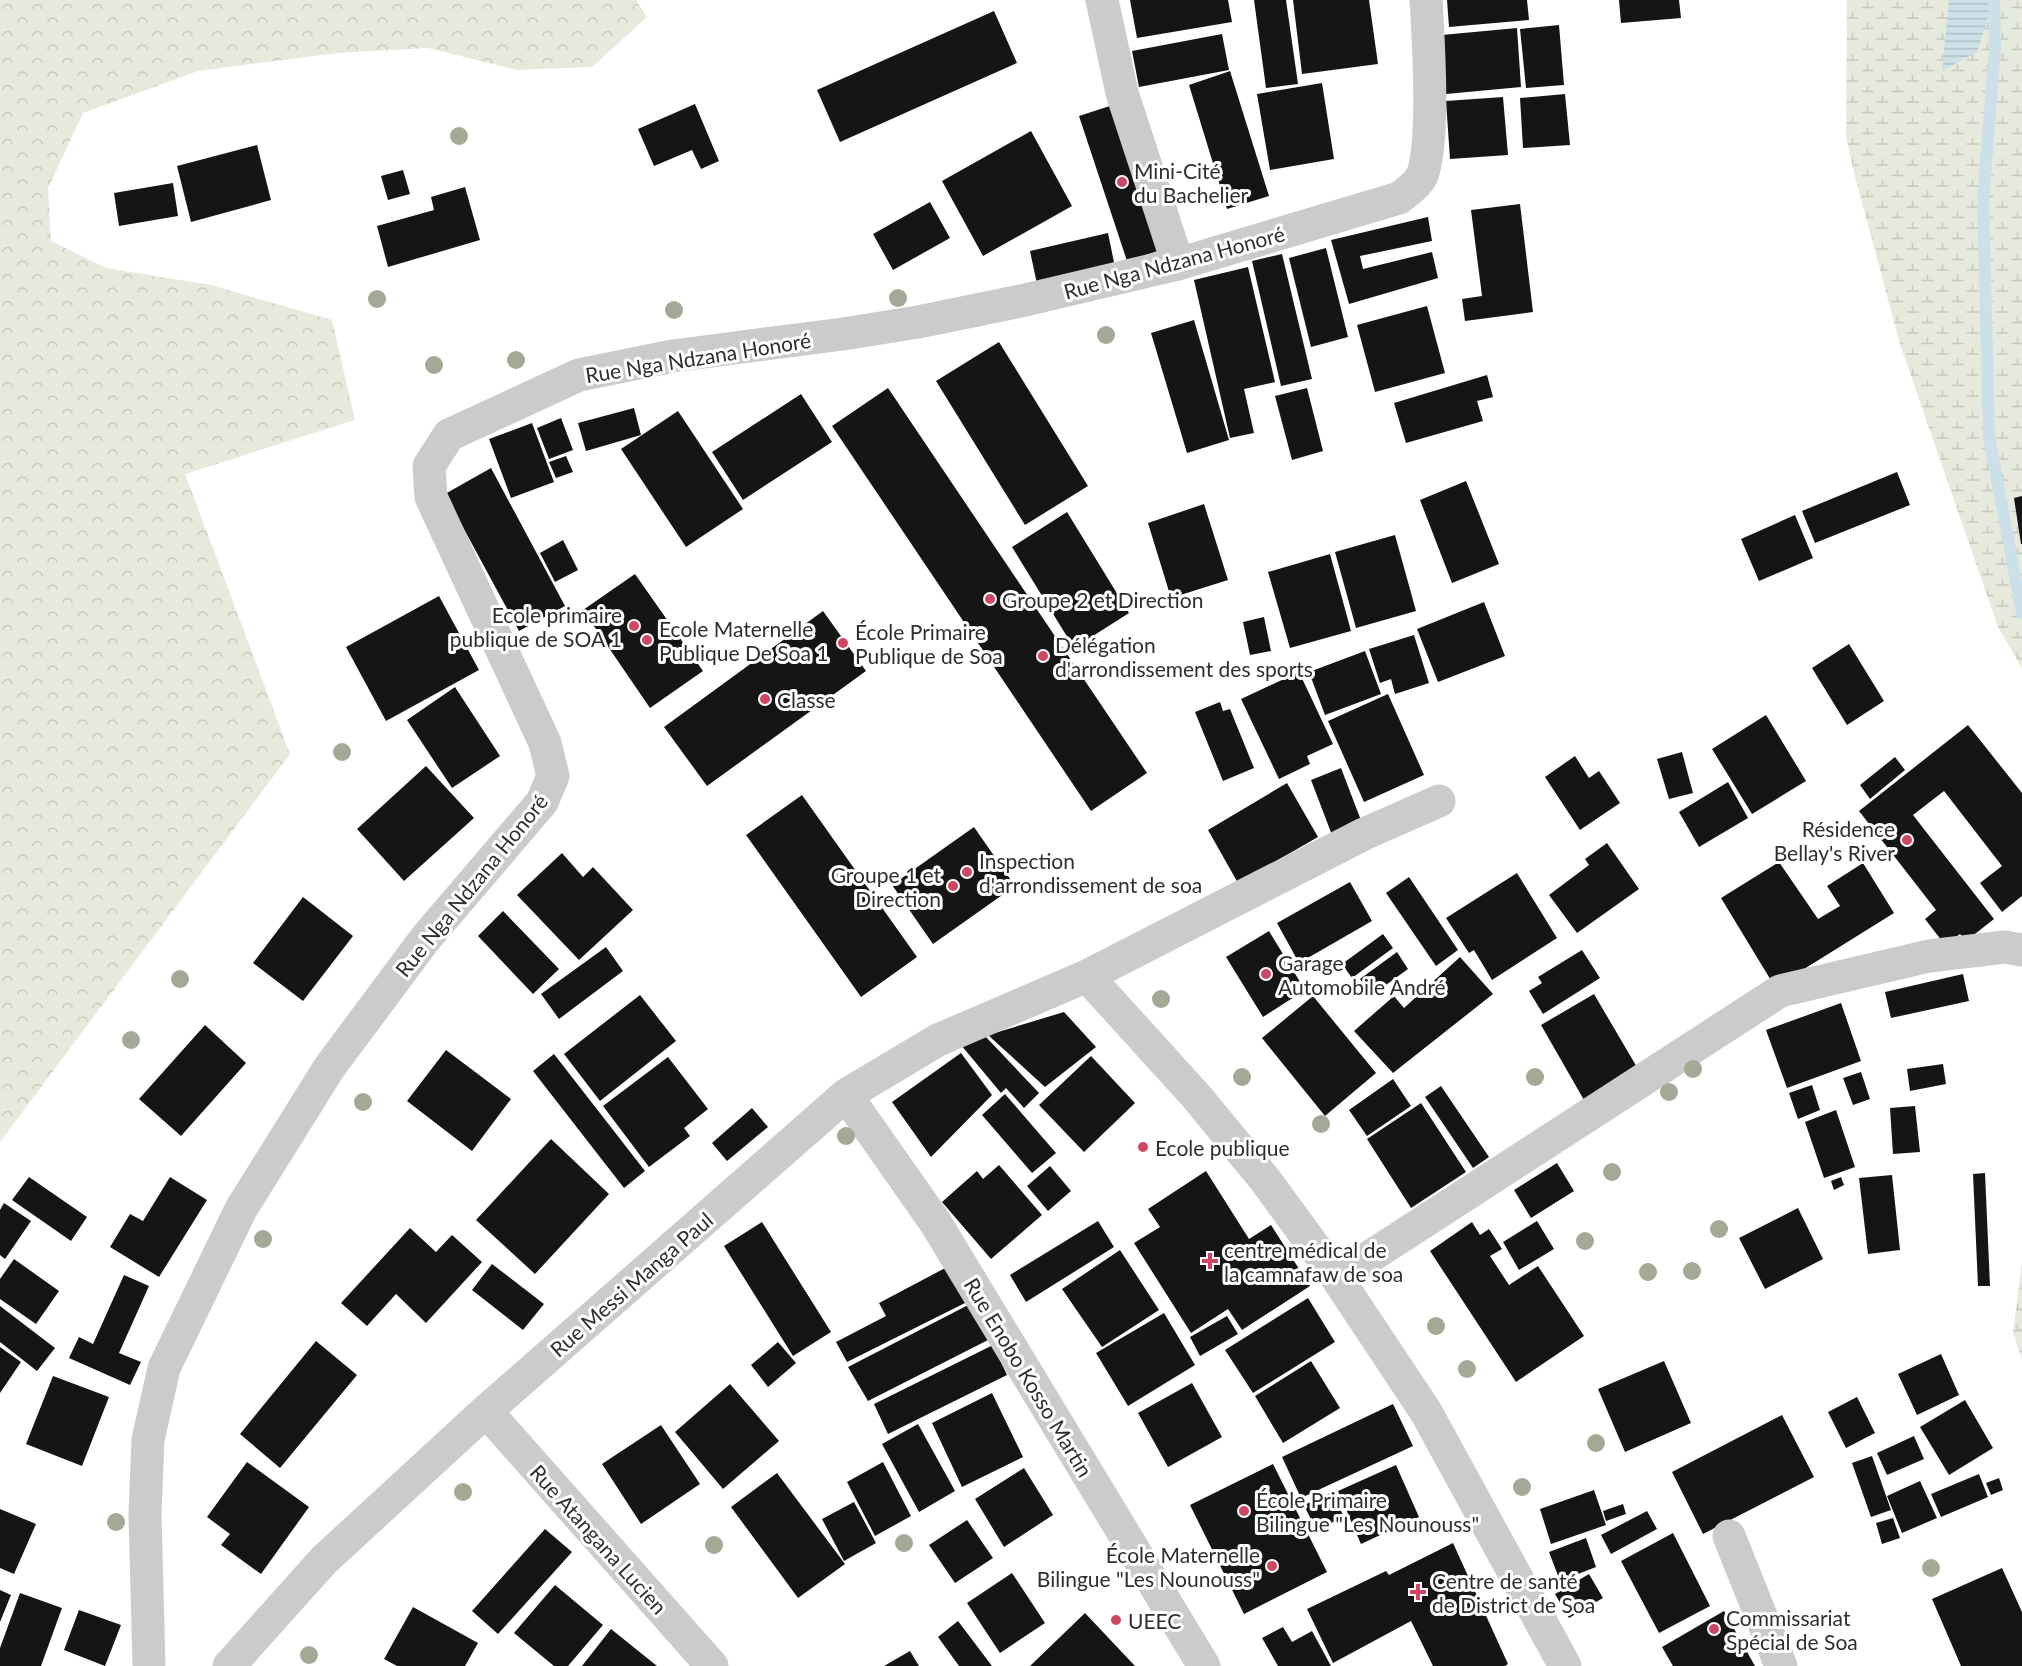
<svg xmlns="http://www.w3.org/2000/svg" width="2022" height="1666" font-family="Lato,sans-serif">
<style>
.forest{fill:url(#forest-crowns)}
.wetland{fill:url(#wetland-marsh)}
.water{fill:url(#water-rules)}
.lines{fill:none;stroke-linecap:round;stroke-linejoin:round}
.stream{stroke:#cce0e7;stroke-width:12}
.building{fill:#151515}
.minor{stroke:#cbcbcb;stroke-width:33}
.tree{fill:#a2aa96}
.poi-dot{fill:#d04562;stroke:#fff;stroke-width:2}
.labels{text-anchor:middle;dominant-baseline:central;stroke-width:6;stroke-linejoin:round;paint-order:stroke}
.poi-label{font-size:21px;fill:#2e2e2e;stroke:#fff;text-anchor:start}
.street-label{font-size:21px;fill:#2e2e2e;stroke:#fff}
</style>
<defs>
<pattern id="forest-crowns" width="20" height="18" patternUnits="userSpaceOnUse" patternTransform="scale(1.5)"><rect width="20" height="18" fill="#e6eadd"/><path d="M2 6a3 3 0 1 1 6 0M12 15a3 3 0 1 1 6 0" fill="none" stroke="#c6c9be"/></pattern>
<pattern id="wetland-marsh" width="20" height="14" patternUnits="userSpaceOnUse" patternTransform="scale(1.5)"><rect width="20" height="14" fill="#e6eadd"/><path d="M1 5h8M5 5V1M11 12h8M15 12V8" fill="none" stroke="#c6c9be"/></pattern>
<pattern id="water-rules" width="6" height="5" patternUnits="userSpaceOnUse" patternTransform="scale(1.5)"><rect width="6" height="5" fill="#cce0e7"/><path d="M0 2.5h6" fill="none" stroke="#b0c0c6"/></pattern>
</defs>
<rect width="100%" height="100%" fill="#fff"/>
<!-- forest -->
<path class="forest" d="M0,0h636l11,17 -55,50 -75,3 -89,-22 -91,5 -139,18 -115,42 -35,75 3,53 55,27 105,17 121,35 23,100 -170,54 105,280 -290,388z"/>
<!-- wetland -->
<path class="wetland" d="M1847,0h175v668l-24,-41 -98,-283 -45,-167 -9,-41z
M2022,1263v97l-9,-28z"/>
<!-- water -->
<path class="water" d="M1949,0h39l4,5 -15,47 -35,19z"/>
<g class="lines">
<!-- stream -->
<path class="stream" d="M1994,0l1,48 -12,151 6,238 33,176"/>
</g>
<!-- building -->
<path class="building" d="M1130,0h98l4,22 -95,16z
M1254,0h32l12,84 -32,4z
M1293,0h76l9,64 -76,10z
M1447,0h80l2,20 -80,7z
M1619,0h60l2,18 -60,5z
M994,11l23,52 -177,79 -23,-52z
M1559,25l5,60 -38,3 -6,-59z
M1517,28l4,59 -75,7 -4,-59z
M1222,34l7,36 -90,17 -7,-36z
M1230,71l39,125 -42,13 -38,-124z
M1322,83l12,76 -64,11 -13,-76z
M1565,94l5,51 -47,3 -3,-50z
M1503,97l5,58 -58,4 -4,-58z
M695,104l24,57 -18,8 -9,-19 -38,16 -16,-37z
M1116,104l48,145 -37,12 -48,-145z
M1031,131l41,75 -89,50 -41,-75z
M257,145l14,55 -80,22 -14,-56z
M403,170l7,24 -22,6 -7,-24z
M173,183l5,33 -59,10 -5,-33z
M465,187l15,53 -92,27 -11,-41 57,-16 -3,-13z
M930,202l20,36 -57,32 -20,-36z
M1520,204l13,108 -68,9 -3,-22 20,-3 -11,-86z
M1428,217l4,24 -72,15 3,13 69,-17 6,26 -89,26 -18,-64z
M1108,233l7,34 -78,17 -7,-33z
M1326,248l22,89 -37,10 -22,-89z
M1282,254l30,125 -31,7 -29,-125z
M1248,267l27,115 -31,7 10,44 -24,5 -36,-158z
M1427,306l18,67 -70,19 -18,-67z
M1194,320l35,120 -42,13 -36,-120z
M999,342l89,144 -63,39 -89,-144z
M1487,375l6,22 -16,4 6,20 -77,22 -12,-40z
M888,388l259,385 -56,38 -259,-385z
M1307,388l16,63 -31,9 -17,-64z
M801,394l31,48 -89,58 -31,-48z
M634,408l7,27 -55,16 -8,-28z
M678,411l65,98 -57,38 -65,-98z
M561,418l12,32 -24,9 -12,-31z
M532,423l22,59 -43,16 -22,-59z
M566,456l7,16 -17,6 -7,-16z
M491,468l74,138 -46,25 -74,-137z
M1897,472l13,33 -95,38 -13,-32z
M1466,481l33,83 -47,19 -32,-83z
M2022,496v48h-1l-7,-46z
M1204,504l24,76 -57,18 -23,-75z
M1067,512l62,101 -55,35 -62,-101z
M1795,515l18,43 -54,23 -18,-42z
M1395,535l21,76 -60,17 -21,-76z
M563,540l15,30 -23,12 -15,-29z
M1330,554l21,77 -61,17 -22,-76z
M635,574l68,97 -53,37 -67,-98z
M439,596l40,74 -93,51 -40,-74z
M1484,602l21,54 -67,26 -21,-53z
M823,611l43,60 -159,115 -43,-59z
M1264,617l7,34 -21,4 -7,-33z
M1414,635l15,48 -34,11 -4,-15 -11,4 -11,-34z
M1849,644l35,57 -37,24 -35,-57z
M1365,651l16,43 -56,21 -16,-43z
M1299,672l34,72 -26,12 3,8 -31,15 -38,-80z
M455,687l45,69 -48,32 -45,-68z
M1388,694l36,81 -60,27 -36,-81z
M1220,702l3,9 7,-2 24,59 -31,13 -28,-69z
M1766,715l40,66 -54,33 -40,-65z
M1968,725l54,68v103l-20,16 -22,-29 22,-17 -58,-75 -31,24 81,104 -28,22 -6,-7 -15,11 -20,-26 11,-9 -77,-99z
M1682,752l11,41 -24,6 -12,-40z
M1575,756l14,22 10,-7 21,32 -40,27 -35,-53z
M1895,757l10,13 -35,29 -10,-14z
M426,766l48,52 -70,63 -47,-52z
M1341,768l21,55 -30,12 -21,-55z
M1728,782l20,36 -49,29 -20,-35z
M1287,783l31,54 -80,46 -30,-53z
M802,795l115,162 -56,40 -115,-162z
M974,827l41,59 -82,58 -41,-59z
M1607,843l32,46 -62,44 -28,-38 40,-30 -4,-6z
M562,853l21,24 10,-10 40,43 -54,50 -62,-65z
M1779,862l39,57 22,-13 -13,-20 36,-23 31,50 -119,74 -54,-89z
M1517,873l40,65 -65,42 -18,-30 -5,3 -23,-35z
M1409,877l49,73 -22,16 -50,-73z
M1350,882l22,39 -73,42 -22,-40z
M303,897l50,39 -50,65 -50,-38z
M503,911l56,58 -26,25 -55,-58z
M1269,931l36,59 -42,27 -37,-60z
M1383,934l10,14 -41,30 -10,-14z
M606,947l17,24 -64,48 -18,-25z
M1582,950l18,28 -57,36 -14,-23 13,-8 -4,-6z
M1397,952l11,17 -36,26 -12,-16z
M1460,957l33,37 -100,79 -39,-42 40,-35 10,12z
M1963,974l6,27 -78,17 -6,-26z
M1594,994l44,75 -54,31 -43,-75z
M640,995l36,46 -76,60 -36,-47z
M1313,996l63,77 -51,43 -63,-78z
M1841,1003l20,58 -74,27 -21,-58z
M1064,1012l32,35 -51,40 -57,-52z
M205,1025l41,38 -65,73 -42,-37z
M986,1037l53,56 -15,15 -18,-20 -5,5 -40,-48z
M446,1050l65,49 -39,52 -65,-50z
M961,1053l31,42 -61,62 -39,-55z
M554,1054l91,117 -21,17 -91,-117z
M1091,1056l44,47 -51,49 -45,-47z
M668,1057l40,52 -24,19 6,8 -41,31 -46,-61z
M1943,1064l3,20 -36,7 -3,-22z
M1861,1072l9,27 -17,6 -10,-27z
M1393,1079l18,27 -44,30 -18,-26z
M1812,1085l8,25 -22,9 -9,-26z
M1441,1086l48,71 -16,11 -48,-71z
M1005,1094l51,59 -24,20 -50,-58z
M1421,1103l45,69 -55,36 -44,-69z
M1915,1106l5,46 -27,2 -3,-46z
M752,1108l16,19 -41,34 -15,-18z
M1836,1110l19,57 -31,11 -19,-56z
M551,1139l58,55 -74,80 -59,-54z
M1557,1163l17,28 -43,27 -17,-28z
M999,1165l43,50 -51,44 -49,-57 35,-31 6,8z
M1050,1166l21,25 -23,20 -21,-25z
M1206,1171l43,68 22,-14 39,61 -68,44 -14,-21 -37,24 -57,-90 26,-16 -12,-18z
M1985,1173l5,113h-12l-5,-112z
M1892,1175l8,75 -32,4 -9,-76z
M29,1177l58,40 -16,24 -59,-41z
M170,1177l37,23 -48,77 -49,-30 20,-33 13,7z
M1841,1177l3,8 -10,5 -3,-9z
M4,1203l27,18 -26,38 -5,-4v-45z
M1798,1208l25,51 -58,30 -26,-51z
M1098,1221l16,26 -88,55 -16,-27z
M1537,1221l17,28 -35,21 -16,-28z
M762,1222l69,110 -38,24 -69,-110z
M1472,1222l8,13 9,-6 13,20 -12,7 19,29 29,-19 46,70 -68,46 -86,-131z
M410,1228l26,24 16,-17 30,27 -56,61 -30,-29 -29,32 -26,-23z
M1120,1250l39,60 -57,37 -40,-58z
M14,1259l45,32 -23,33 -36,-25v-20z
M492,1264l52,40 -21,26 -51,-40z
M949,1266l18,36 -120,60 -11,-20 50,-26 -7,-13z
M124,1275l25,11 -30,67 22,9 -11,23 -61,-27 10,-21 14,7z
M1308,1298l27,44 -82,51 -28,-43z
M974,1302l18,36 -124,63 -20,-34z
M0,1306l55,42 -18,23 -37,-29z
M1164,1313l31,52 -67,41 -32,-53z
M1227,1316l11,18 -38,22 -10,-19z
M316,1341l41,34 -77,93 -40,-34z
M778,1342l18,21 -28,24 -17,-22z
M993,1345l14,30 -119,59 -14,-30z
M0,1347l21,15 -21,31z
M1941,1354l18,41 -42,20 -19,-41z
M1311,1361l29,47 -57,35 -28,-47z
M1664,1361l27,62 -66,29 -27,-63z
M53,1376l56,21 -27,69 -56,-22z
M1192,1383l30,54 -54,30 -30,-54z
M730,1384l49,57 -56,48 -48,-57z
M992,1393l31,64 -61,30 -30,-64z
M1857,1397l18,36 -29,15 -18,-36z
M1965,1400l28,48 -44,27 -29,-48z
M1393,1404l20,42 -112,52 -19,-41z
M1782,1415l32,62 -111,57 -31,-62z
M918,1424l37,67 -36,21 -37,-68z
M661,1425l39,59 -59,40 -39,-60z
M1914,1436l10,23 -37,16 -10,-22z
M1872,1456l19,54 -20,7 -19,-54z
M247,1462l62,45 -48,67 -40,-29 9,-11 -23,-17z
M883,1462l28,54 -36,20 -28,-54z
M1273,1464l54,108 -83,42 -54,-109z
M1396,1465l23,52 -58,27 -23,-53z
M1024,1468l29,47 -49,32 -29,-48z
M777,1473l68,91 -47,34 -67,-91z
M1979,1474l9,23 -47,20 -10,-23z
M1999,1478l4,12 -12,5 -5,-12z
M1920,1481l17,37 -35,15 -15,-37z
M1594,1490l12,35 -55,19 -11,-35z
M1332,1492l12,25 -28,13 -12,-25z
M854,1502l22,41 -32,18 -22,-42z
M1623,1504l3,10 -20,7 -3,-10z
M0,1509l36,15 -22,50 -14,-6z
M1647,1511l10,18 -46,25 -10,-19z
M1893,1518l7,20 -18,6 -6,-21z
M967,1520l26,38 -38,25 -26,-38z
M545,1529l27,23 -74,82 -26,-23z
M1673,1533l37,73 -51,27 -38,-72z
M1586,1538l10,29 -36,14 -11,-29z
M1453,1543l55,121 -3,2h-72l-22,-45 -78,42 -26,-54 79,-38 3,4z
M2002,1568l20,44v54h-61l-29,-67z
M1012,1573l33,50 -45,30 -33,-50z
M1589,1574l14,24 -34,20 -14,-24z
M555,1585l48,40 -35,41h-14l-40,-33z
M0,1590l11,5 -11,27z
M20,1593l42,15 -21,58h-41v-18z
M413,1607l65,36 -13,23h-68l-13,-7z
M79,1610l42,15 -16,41 -41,-16z
M1724,1611l31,55h-82l-11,-19z
M1085,1613l50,53h-105z
M958,1621l34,45h-33l-21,-29z
M1283,1627l9,15 20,-11 19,35h-53l-16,-28z
M611,1629l46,37h-75z
M910,1651l9,15h-35z"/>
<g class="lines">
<!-- minor -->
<path class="minor" d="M1102,0l20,93 56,171
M1087,976l109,120 70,85 71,97 89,134 139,254
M846,1095l89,127 269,444
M1337,1278l443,-287 149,-35 76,-9 17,3
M486,1411l226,255
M1729,1536l52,130
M149,1666l-4,-152 3,-74 16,-72 77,-159 88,-141 96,-129 117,-137 11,-26 -8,-33 -114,-246 -2,-31 20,-31 130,-60 94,-19 170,-22 75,-12 103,-21 157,-37 221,-66c7,-5 16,-12 21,-19 16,-23 8,-146 6,-179
M229,1666l95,-106 162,-149 360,-316 92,-55 149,-64 277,-142 75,-33"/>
</g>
<!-- trees -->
<g class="tree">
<circle cx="459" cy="136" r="9"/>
<circle cx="898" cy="298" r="9"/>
<circle cx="377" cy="299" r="9"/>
<circle cx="674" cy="310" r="9"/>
<circle cx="1106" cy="335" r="9"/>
<circle cx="516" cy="360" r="9"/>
<circle cx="434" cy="365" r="9"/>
<circle cx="342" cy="752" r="9"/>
<circle cx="180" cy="979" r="9"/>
<circle cx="1161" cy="999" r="9"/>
<circle cx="131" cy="1040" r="9"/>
<circle cx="1693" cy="1069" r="9"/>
<circle cx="1242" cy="1077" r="9"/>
<circle cx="1535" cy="1077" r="9"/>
<circle cx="1669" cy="1092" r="9"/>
<circle cx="363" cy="1102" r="9"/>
<circle cx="1321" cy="1124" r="9"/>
<circle cx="846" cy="1136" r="9"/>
<circle cx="1612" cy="1172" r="9"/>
<circle cx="1719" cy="1229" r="9"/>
<circle cx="263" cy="1239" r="9"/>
<circle cx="1585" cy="1241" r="9"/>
<circle cx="1692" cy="1271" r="9"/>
<circle cx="1648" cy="1272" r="9"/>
<circle cx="1436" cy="1326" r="9"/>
<circle cx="1467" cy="1369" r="9"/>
<circle cx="1596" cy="1443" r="9"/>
<circle cx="1522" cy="1487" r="9"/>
<circle cx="463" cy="1492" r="9"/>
<circle cx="116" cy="1522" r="9"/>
<circle cx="904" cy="1543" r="9"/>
<circle cx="714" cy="1545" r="9"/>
<circle cx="1931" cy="1568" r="9"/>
<circle cx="309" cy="1655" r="9"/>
</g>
<!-- markers -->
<g class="poi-dot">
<circle cx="1122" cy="182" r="6"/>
<circle cx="990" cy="599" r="6"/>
<circle cx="634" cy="626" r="6"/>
<circle cx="647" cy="640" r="6"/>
<circle cx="843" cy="643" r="6"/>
<circle cx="1043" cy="656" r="6"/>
<circle cx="765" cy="699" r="6"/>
<circle cx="1907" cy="840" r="6"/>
<circle cx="967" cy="872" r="6"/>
<circle cx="953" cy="886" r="6"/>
<circle cx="1266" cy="974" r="6"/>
<circle cx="1143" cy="1147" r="6"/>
<path d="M1207 1252h6v6h6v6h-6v6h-6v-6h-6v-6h6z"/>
<circle cx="1244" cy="1511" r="6"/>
<circle cx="1272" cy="1566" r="6"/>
<path d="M1415 1583h6v6h6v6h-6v6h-6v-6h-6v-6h6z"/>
<circle cx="1116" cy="1620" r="6"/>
<circle cx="1714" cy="1629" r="6"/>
</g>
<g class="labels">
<!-- poi labels -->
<g class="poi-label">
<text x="1134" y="170">Mini-Cité<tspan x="1134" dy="24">du Bachelier</tspan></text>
<text x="1002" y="599">Groupe 2 et Direction</text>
<text x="622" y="614" text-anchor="end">Ecole primaire<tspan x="622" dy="24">publique de SOA 1</tspan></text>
<text x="659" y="628">Ecole Maternelle<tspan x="659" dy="24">Publique De Soa 1</tspan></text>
<text x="855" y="631">École Primaire<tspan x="855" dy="24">Publique de Soa</tspan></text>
<text x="1055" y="644">Délégation<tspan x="1055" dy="24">d'arrondissement des sports</tspan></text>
<text x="777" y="699">Classe</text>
<text x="1895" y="828" text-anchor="end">Résidence<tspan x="1895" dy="24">Bellay's River</tspan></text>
<text x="979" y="860">Inspection<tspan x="979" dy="24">d'arrondissement de soa</tspan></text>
<text x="941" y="874" text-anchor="end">Groupe 1 et<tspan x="941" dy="24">Direction</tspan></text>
<text x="1278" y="962">Garage<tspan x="1278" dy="24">Automobile André</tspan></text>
<text x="1155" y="1147">Ecole publique</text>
<text x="1224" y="1249">centre médical de<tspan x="1224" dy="24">la camnafaw de soa</tspan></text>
<text x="1256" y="1499">École Primaire<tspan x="1256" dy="24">Bilingue "Les Nounouss"</tspan></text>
<text x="1260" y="1554" text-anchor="end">École Maternelle<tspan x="1260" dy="24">Bilingue "Les Nounouss"</tspan></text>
<text x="1432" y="1580">Centre de santé<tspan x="1432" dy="24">de District de Soa</tspan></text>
<text x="1726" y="1617">Commissariat<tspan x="1726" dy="24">Spécial de Soa</tspan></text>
<text x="1128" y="1620">UEEC</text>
</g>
<!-- street labels -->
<g class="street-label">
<text transform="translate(1174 262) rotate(-15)">Rue Nga Ndzana Honoré</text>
<text transform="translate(698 357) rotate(-9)">Rue Nga Ndzana Honoré</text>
<text transform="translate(471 885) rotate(-51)">Rue Nga Ndzana Honoré</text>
<text transform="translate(631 1284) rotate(-41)">Rue Messi Manga Paul</text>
<text transform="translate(1029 1377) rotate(59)">Rue Enobo Kosso Martin</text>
<text transform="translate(599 1539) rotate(48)">Rue Atangana Lucien</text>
</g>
</g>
</svg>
